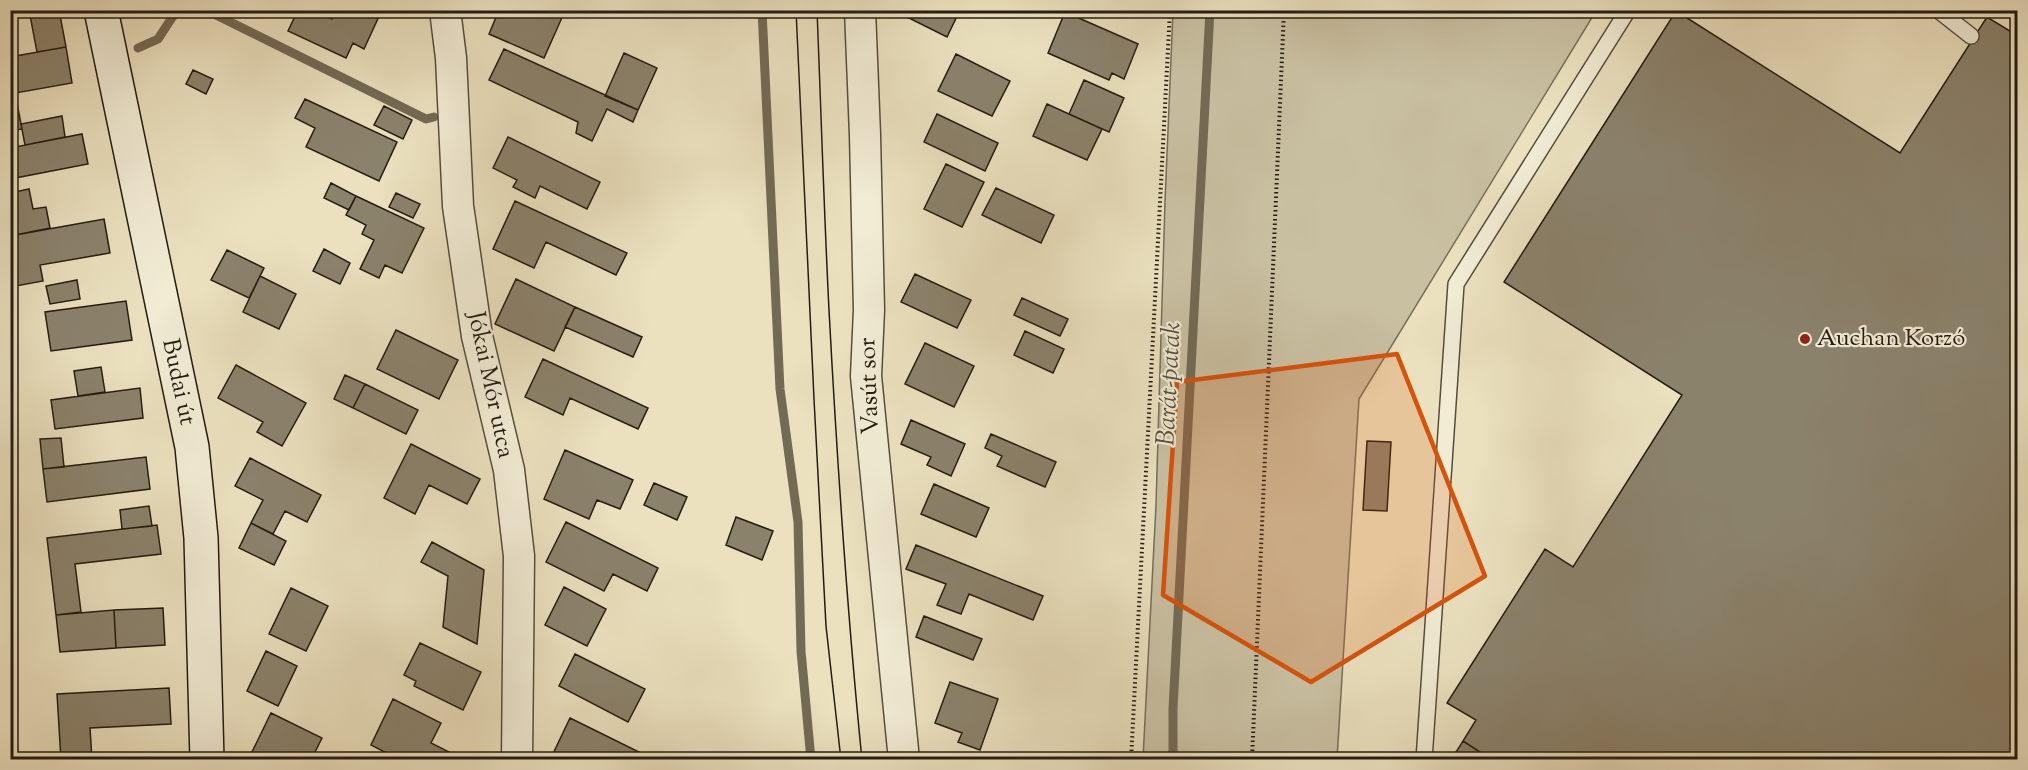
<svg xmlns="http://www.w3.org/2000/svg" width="2028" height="770" font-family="'Sorts Mill Goudy',serif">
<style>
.green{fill:#c9c0a2;stroke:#766e5a;stroke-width:1.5}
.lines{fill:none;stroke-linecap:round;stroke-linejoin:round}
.stream{stroke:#736a56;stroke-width:9}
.building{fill:#8b826c;stroke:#241c12;stroke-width:1.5}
.lane-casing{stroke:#564d3d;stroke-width:18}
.street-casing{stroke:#564d3d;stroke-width:33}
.secondary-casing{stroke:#241c12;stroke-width:36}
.path{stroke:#241c12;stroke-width:4;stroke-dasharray:1.5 3;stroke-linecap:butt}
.lane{stroke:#f2ecd5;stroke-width:15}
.street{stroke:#f2ecd5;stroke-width:30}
.secondary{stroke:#f2ecd5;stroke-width:33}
.tram{stroke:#241c12;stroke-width:1.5}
.marked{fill:#d4530d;fill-opacity:0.2;stroke:#d4530d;stroke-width:4.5;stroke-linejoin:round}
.poi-dot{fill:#8f2418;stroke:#f2ecd5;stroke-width:2}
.labels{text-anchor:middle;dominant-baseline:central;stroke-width:4.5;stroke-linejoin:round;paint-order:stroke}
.poi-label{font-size:24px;fill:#241c12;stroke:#f2ecd5;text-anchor:start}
.street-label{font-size:24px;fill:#241c12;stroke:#f2ecd5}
.water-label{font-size:26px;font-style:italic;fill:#585040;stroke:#f2ecd5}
</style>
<rect width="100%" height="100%" fill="#ebe1bf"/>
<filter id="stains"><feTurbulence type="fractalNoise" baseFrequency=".00333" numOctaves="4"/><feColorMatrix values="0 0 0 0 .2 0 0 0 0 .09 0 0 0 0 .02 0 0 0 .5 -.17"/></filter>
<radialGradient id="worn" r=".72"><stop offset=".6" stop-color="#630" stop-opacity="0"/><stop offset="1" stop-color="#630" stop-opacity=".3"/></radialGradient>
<!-- green -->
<path class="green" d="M1173,11h423l-237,388 -22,360h-194l13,-254 9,-303z"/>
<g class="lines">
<!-- stream -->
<path class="stream" d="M206,10l220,109 8,-2
M762,10l18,379 18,133 3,129 10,109
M138,48l20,-9 19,-29
M1173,760v-51l37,-699"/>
</g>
<!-- building -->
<path class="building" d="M29,10h30l7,37 -29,5z
M298,10h16l18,9 4,-9h42l3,2 -17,37 -11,-6 -7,15 -58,-27z
M499,10h58l7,3 -20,45 -55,-24z
M893,10h67l-13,27z
M1676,11l224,142 87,-136 31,19v724h-526l-29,-19 13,-21 -29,-17 98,-154 28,18 109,-172 -178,-113z
M1065,12l73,32 -14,35 -12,-6 -3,7 -61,-27z
M66,47l6,36 -57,10 7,36 -12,2v-74z
M504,49l134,61 -5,12 -26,-13 -15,32 -16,-8 2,-11 -89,-42z
M624,53l33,15 -19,42 -33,-14z
M956,54l54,27 -18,35 -54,-25z
M193,70l20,9 -7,15 -20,-10z
M1084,80l40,18 -15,34 -40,-18z
M305,99l92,43 -18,39 -73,-34 9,-19 -20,-10z
M1047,104l55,25 -15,31 -54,-24z
M384,106l28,14 -9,19 -29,-14z
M937,114l61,29 -13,28 -61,-29z
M62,116l3,21 -40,8 -4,-21z
M82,134l6,30 -78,15v-31z
M508,137l92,45 -13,27 -47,-23 -5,12 -22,-11 4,-7 -24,-12z
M946,164l38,18 -22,45 -38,-18z
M331,183l25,13 -7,14 -25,-12z
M996,188l58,27 -13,28 -59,-28z
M29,189l4,20 13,-2 4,21 -40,8v-43z
M396,193l24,11 -7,14 -24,-11z
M356,196l68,32 -22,45 -17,-8 -6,13 -19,-9 14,-29 -12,-6 4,-9 -20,-10z
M515,201l112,52 -11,22 -70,-33 -12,26 -41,-19z
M104,219l6,34 -70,12 3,16 -27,5 -6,-33v-17z
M324,249l26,14 -10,21 -27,-13z
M227,250l37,18 -15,30 -38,-18z
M915,274l56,26 -14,28 -56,-26z
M260,276l36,18 -17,35 -36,-17z
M516,279l59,28 -21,44 -59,-27z
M77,280l3,19 -30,5 -4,-18z
M1022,298l46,21 -8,17 -46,-21z
M126,301l6,39 -81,11 -6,-39z
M575,307l67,30 -9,20 -68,-30z
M396,330l62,30 -19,39 -62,-30z
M1025,331l39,18 -11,24 -39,-18z
M925,343l49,23 -20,41 -49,-23z
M543,359l105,49 -10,21 -68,-31 -7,17 -38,-18z
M236,365l70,38 -24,43 -25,-14 6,-10 -45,-24z
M101,367l4,25 -27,4 -4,-25z
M345,375l20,9 -12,24 -19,-9z
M365,384l53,26 -12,24 -53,-26z
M140,388l3,30 -88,11 -4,-29z
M911,420l54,24 -14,32 -24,-11 4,-8 -30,-13z
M991,434l65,28 -11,25 -48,-21 5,-10 -17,-8z
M61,438l3,29 -21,2 -3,-30z
M1367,441l24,1 -4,69 -24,-1z
M411,444l69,35 -13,25 -38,-19 -14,29 -31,-16z
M565,450l68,30 -13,29 -23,-9 -8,19 -45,-20z
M146,457l4,32 -103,13 -4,-33z
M250,458l71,37 -14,27 -22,-11 -12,23 -22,-11 12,-23 -28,-14z
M654,483l33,14 -10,23 -33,-15z
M934,484l55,24 -13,29 -55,-23z
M149,506l3,20 -30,3 -2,-19z
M736,517l37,14 -11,29 -36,-15z
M566,522l92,46 -11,23 -34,-17 -9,17 -58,-29z
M251,523l35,18 -12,24 -35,-17z
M157,525l4,29 -86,10 6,48 -25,3 -9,-77z
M432,542l52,28 -7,74 -34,-17 5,-51 -27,-14z
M916,545l127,51 -10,24 -64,-26 -8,20 -24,-9 9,-21 -40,-15z
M564,587l42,22 -19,37 -42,-21z
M291,588l37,18 -22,45 -37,-17z
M163,608l2,37 -49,3 -2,-38z
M114,610l2,38 -56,4 -4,-37z
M924,616l58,23 -9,21 -57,-23z
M420,643l61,29 -18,38 -49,-24 2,-5 -12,-6z
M266,651l31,15 -19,40 -31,-15z
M575,654l70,35 -17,33 -69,-36z
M950,682l48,17 -18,51 -22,-8 4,-9 -27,-10z
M169,688l2,36 -81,4 2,31 -31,1 -4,-66z
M393,699l48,24 -10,20 24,12 -3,5h-52l-29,-15z
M271,713l51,25 -11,22h-43l-16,-8z
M570,718l85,42h-105z
M1463,741l29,19h-41z"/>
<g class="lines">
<!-- lane casing -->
<g class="lane-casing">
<path id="lane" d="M1938,10l33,26
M1424,760l32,-476 172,-274"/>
</g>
<!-- street casing -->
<g class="street-casing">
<path id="street" d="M445,10l6,48 7,148 19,130 32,134 10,86 -2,204
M860,10l5,125 4,175 -3,66 38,384"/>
</g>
<!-- secondary casing -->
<g class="secondary-casing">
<path id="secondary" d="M101,10l91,437 9,91 6,222"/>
</g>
<!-- path -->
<path class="path" d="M1131,760l39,-750
M1252,760l32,-750"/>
<!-- lane -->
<use href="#lane" class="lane"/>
<!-- street -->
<use href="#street" class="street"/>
<!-- secondary -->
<use href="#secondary" class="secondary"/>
<!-- tram -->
<path class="tram" d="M796,10l18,389 12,227 15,134
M817,10c4,100 7,201 12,300 8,150 18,300 33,450"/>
</g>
<!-- marked area -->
<path class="marked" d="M1397,354l88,222 -174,106 -148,-87 14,-213z"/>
<!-- markers -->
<circle class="poi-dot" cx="1805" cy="339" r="6"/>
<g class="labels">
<!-- poi labels -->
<g class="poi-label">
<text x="1817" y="339">Auchan Korzó</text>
</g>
<!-- street labels -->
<g class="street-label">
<text transform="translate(178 382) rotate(78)">Budai út</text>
<text transform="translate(490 385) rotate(78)">Jókai Mór utca</text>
<text transform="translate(870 386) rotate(-92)">Vasút sor</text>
</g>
<!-- water labels -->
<g class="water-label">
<text transform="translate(1170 384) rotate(-87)">Barát-patak</text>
</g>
</g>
<!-- margin -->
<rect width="2028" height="770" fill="none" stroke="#ebe1bf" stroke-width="36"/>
<rect x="12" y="12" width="2004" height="746" fill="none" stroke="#241c12" stroke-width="3"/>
<rect x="18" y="18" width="1992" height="734" fill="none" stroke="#241c12" stroke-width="1.5"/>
<rect width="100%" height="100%" filter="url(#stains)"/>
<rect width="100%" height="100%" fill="url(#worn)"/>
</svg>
